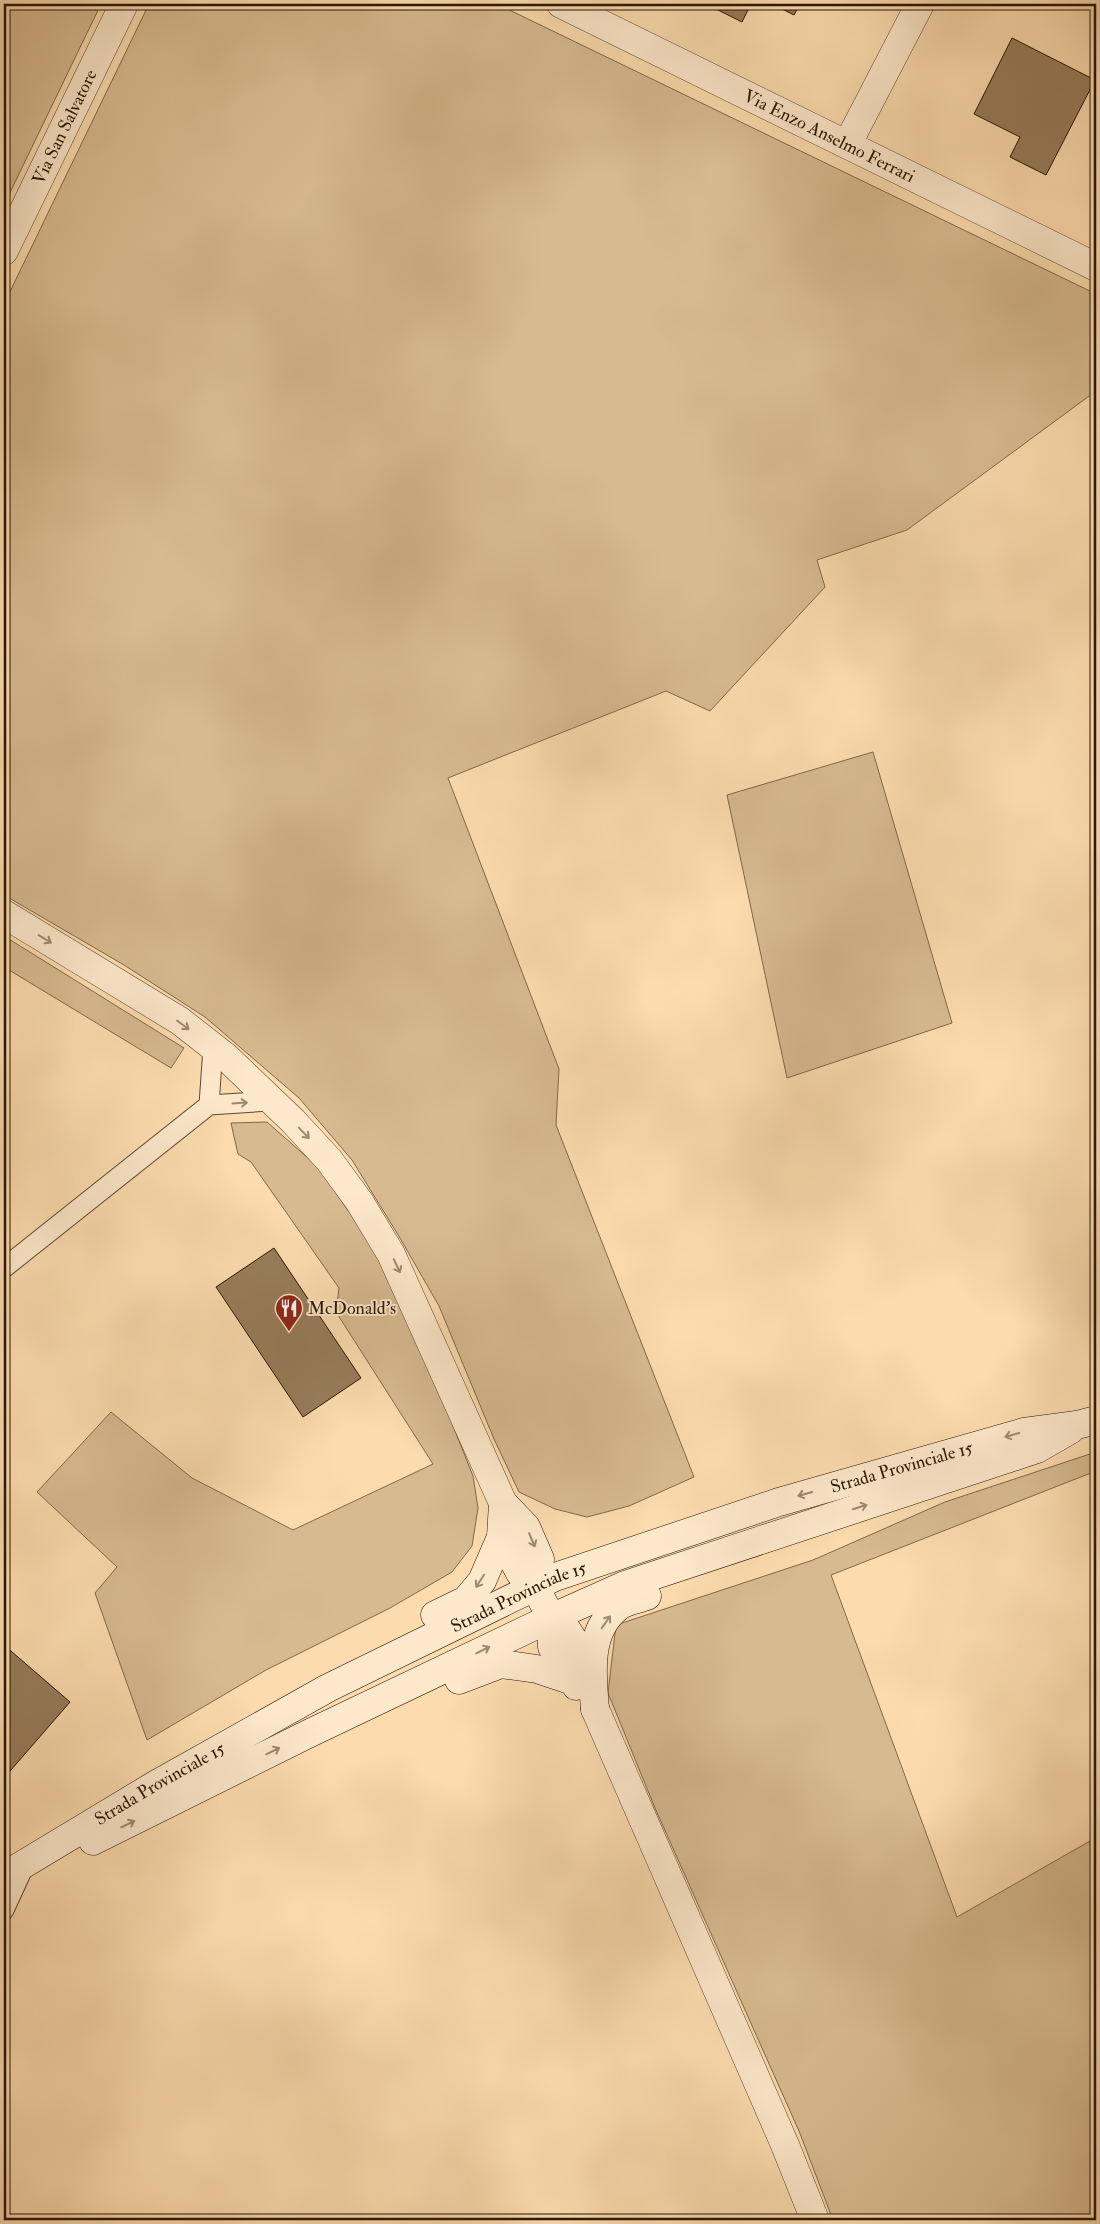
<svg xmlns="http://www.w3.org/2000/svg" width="1100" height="2224" font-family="'IM FELL Double Pica',serif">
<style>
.green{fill:#d8ba91;stroke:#826848}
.building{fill:#987c5b;stroke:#2b1500}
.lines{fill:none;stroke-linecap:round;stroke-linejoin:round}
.service-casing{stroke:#5f472c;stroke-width:21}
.minor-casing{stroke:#5f472c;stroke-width:29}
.tertiary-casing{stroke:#5f472c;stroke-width:29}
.secondary-casing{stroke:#2b1500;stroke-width:29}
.service{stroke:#fde8cb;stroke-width:19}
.minor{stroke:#fde8cb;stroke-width:28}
.tertiary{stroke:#fde8cb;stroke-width:28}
.secondary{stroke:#fde8cb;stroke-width:28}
.oneway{stroke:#9e8970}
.labels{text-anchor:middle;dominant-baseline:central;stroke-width:4;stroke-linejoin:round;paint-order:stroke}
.street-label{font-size:18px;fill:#2b1500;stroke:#fde8cb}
.poi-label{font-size:18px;fill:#2b1500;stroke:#fde8cb;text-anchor:start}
</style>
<rect width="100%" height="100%" fill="#fcdcaf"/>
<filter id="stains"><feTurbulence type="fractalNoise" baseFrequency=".004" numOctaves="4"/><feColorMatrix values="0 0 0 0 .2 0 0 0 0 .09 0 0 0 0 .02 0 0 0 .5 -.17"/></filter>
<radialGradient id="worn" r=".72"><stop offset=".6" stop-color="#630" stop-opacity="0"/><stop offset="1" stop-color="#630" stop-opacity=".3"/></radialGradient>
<!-- green -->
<path class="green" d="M11,4h90l-97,201v-183z
M149,4h348l599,290v97l-189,139 -90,30 8,27 -115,124 -44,-20 -218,87 111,291 -3,56 138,352 -65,29 -42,11 -32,-8 -36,-17 -25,-53 -55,-133 -39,-68 -48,-78 -53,-62 -94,-81 -81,-52 -120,-70v-591z
M873,752l79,271 -165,55 -60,-283z
M4,936l180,112 -13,20 -167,-101z
M267,1122l50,44 58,83 49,104 49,123 5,32 -6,38 -20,26 -62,36 -124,62 -119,70 -52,-147 22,-26 -80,-75 74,-80 81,66 101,52 140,-66 -97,-152 3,-24 -88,-126 -13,-8 -7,-31z
M1096,1452v19l-265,104 126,342 133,-76 6,92v287h-263l-34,-89 -144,-323 -47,-115 8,-68 197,-65 132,-58z"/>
<!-- building -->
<path class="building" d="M706,4h45l-9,18z
M772,4h28l-6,11z
M1012,38l83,42 -49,95 -36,-18 10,-20 -46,-23z
M274,1248l87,130 -58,39 -87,-130z
M4,1645l66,57 -66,76z"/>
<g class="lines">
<!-- service casing -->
<g class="service-casing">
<path id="service" d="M209,1105l4,-58
M4,1268l205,-163 61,-4
M4,1910l17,-37"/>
</g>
<!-- minor casing -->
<g class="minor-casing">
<g id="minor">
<path id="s1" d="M561,4l535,263"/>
<path d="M848,143l72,-139"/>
<path d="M4,914l176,107 46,36 67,64 36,39 30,41 32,53 112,249"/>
<path d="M595,1709l190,436 30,75"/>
</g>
</g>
<!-- tertiary casing -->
<g class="tertiary-casing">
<g id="tertiary">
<path id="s2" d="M4,251l120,-247"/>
</g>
</g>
<!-- secondary casing -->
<g class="secondary-casing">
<g id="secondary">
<path d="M503,1503l23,24 14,32 -5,27"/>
<path d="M501,1537l19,36 15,13 16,32 1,29 24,39"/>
<path d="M435,1615l31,-15 16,-19 19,-44 2,-34"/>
<path d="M551,1618l16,12 24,38"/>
<path d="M459,1680l42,-16 36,5 33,11"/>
<path d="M595,1709c-3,-35 -8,-78 23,-102 7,-6 21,-8 29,-11"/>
<path d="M93,1841l217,-108 241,-115 74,-33 412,-136 33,-19"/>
<path id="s3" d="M4,1876l151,-91 173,-97 227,-111 224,-75 245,-70 53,-7 19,-5"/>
</g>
</g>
<!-- service -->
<use href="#service" class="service"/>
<!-- minor -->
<use href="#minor" class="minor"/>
<!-- tertiary -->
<use href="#tertiary" class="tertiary"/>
<!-- secondary -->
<use href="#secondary" class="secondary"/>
</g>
<!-- one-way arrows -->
<defs><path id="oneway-shaft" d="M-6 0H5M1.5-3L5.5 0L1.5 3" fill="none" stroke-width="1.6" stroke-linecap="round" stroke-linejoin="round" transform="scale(1.25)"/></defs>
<g class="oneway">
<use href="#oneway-shaft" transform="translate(45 939) rotate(31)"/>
<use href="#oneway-shaft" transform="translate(183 1025) rotate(37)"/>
<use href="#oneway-shaft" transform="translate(240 1103) rotate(-4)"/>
<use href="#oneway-shaft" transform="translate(304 1133) rotate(46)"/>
<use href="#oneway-shaft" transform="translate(397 1266) rotate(65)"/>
<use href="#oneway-shaft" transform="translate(1012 1435) rotate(164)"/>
<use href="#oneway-shaft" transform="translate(805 1494) rotate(164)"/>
<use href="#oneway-shaft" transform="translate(860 1507) rotate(-18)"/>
<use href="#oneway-shaft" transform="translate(532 1540) rotate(67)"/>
<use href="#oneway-shaft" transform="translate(480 1581) rotate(123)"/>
<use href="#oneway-shaft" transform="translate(606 1622) rotate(-55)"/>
<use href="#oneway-shaft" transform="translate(483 1650) rotate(-26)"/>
<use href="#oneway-shaft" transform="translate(273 1751) rotate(-26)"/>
<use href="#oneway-shaft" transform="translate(128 1824) rotate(-26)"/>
</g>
<!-- icons -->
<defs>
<g id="restaurant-pin" transform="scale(1.4375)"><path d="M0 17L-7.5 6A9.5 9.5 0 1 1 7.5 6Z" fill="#8f2418" stroke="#fde8cb"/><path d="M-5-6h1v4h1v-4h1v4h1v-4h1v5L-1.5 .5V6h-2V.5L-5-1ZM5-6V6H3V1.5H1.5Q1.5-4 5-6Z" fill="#fff"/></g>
</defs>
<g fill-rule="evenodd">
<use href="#restaurant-pin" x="289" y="1308"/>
</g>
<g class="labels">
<!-- street labels -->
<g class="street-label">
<text stroke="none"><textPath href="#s2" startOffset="138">Via San Salvatore</textPath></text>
<text stroke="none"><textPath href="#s1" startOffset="299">Via Enzo Anselmo Ferrari</textPath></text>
<text stroke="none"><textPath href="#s3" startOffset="991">Strada Provinciale 15</textPath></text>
<text stroke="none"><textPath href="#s3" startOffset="586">Strada Provinciale 15</textPath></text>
<text stroke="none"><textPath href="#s3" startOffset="181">Strada Provinciale 15</textPath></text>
</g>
<!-- poi labels -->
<g class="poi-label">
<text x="308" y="1308">McDonald's</text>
</g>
</g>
<!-- margin -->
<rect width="1100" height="2224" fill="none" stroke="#fcdcaf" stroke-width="20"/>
<rect x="5" y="5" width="1090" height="2214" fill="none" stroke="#2b1500" stroke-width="2.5"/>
<rect x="10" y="10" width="1080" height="2204" fill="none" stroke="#2b1500"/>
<rect width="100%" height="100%" filter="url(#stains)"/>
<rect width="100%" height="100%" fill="url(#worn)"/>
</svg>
